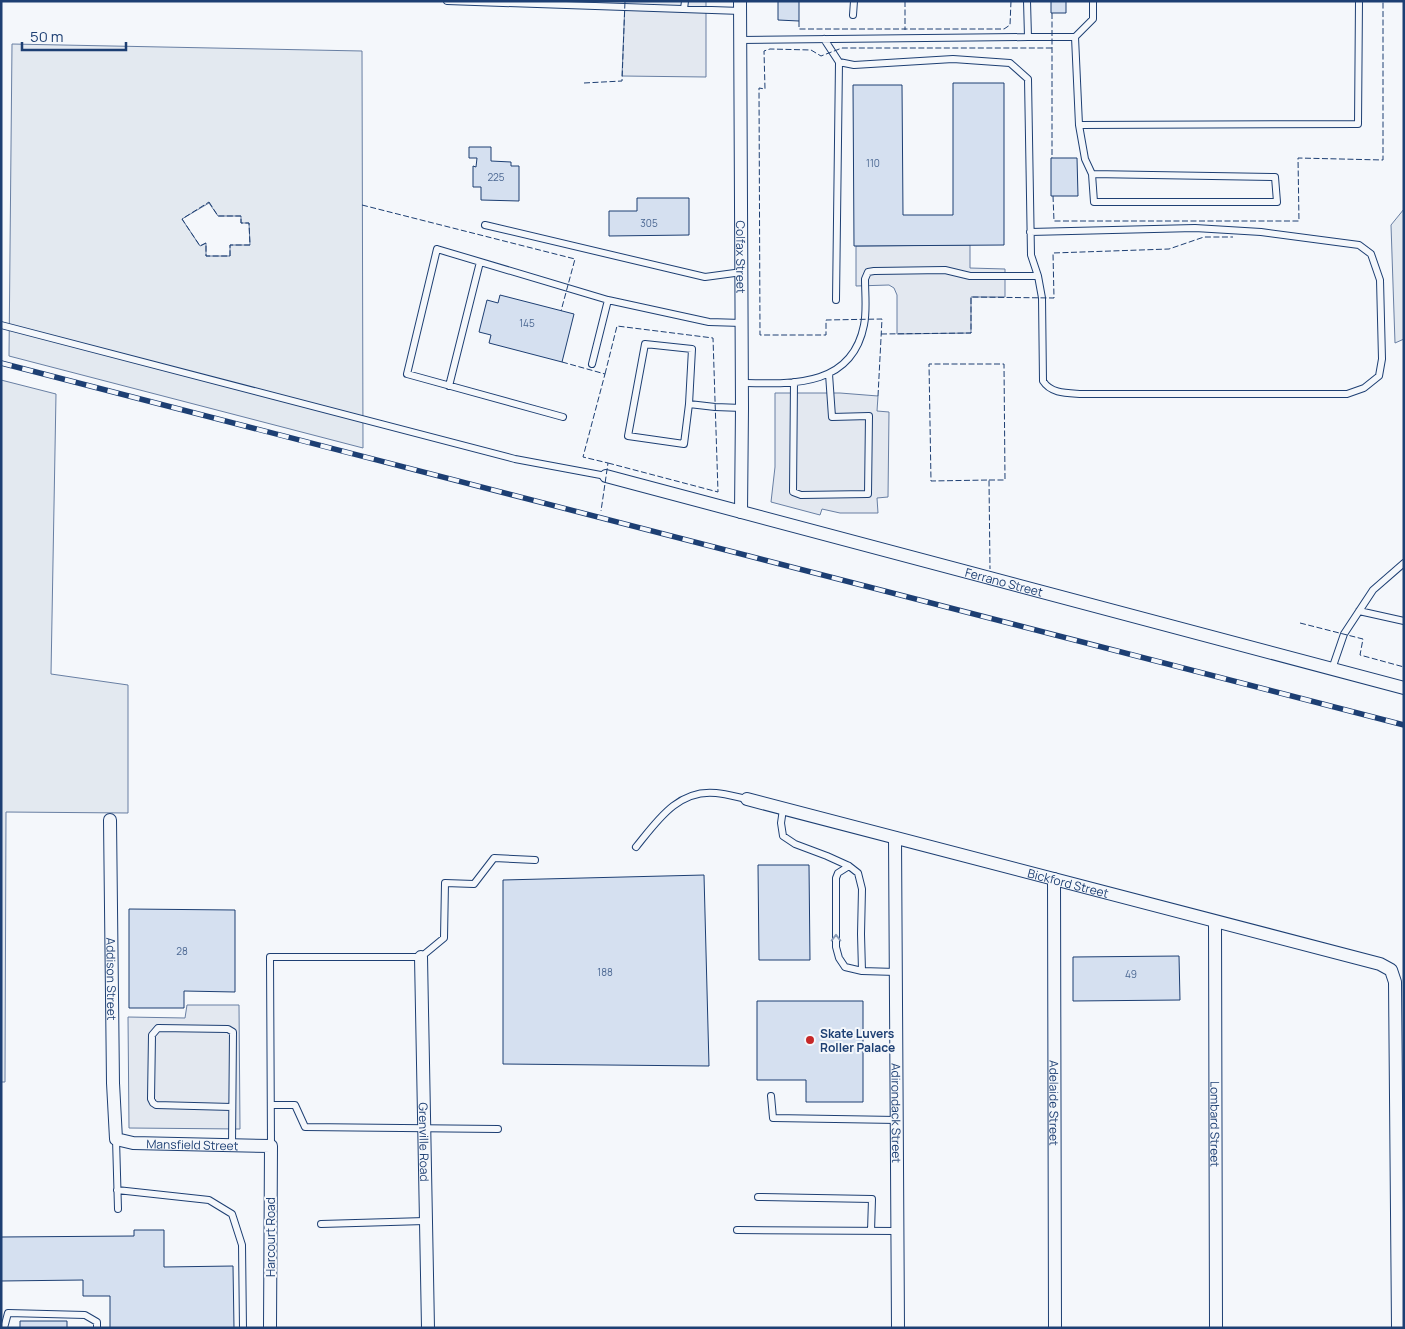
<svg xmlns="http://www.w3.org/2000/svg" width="1405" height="1329" font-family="Manrope,sans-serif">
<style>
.green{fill:#e3e9f0;stroke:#687fa3;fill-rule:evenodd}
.parking{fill:#e3e8f0;stroke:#687fa3}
.building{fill:#d5e0f0;stroke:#1d3f73}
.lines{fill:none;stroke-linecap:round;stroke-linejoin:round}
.lane-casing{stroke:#1d3f73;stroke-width:8}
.street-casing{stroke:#1d3f73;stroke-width:14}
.lane{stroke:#f4f7fb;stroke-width:6}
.street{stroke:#f4f7fb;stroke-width:12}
.rail-casing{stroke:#1d3f73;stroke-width:5.5}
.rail{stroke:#f4f7fb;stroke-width:4;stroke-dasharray:11;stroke-linecap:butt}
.fence{stroke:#1d3f73;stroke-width:1;stroke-dasharray:6 2.5;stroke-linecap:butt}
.oneway{stroke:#889bb7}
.poi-dot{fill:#c62828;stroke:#f4f7fb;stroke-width:2}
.labels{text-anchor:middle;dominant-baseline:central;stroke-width:4;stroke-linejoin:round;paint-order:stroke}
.number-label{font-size:10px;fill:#4b6792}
.street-label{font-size:12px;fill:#1d3f73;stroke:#f4f7fb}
.poi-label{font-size:12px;font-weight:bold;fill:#1d3f73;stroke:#f4f7fb;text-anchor:start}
</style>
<rect width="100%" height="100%" fill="#f4f7fb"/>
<!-- green -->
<path class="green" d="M12,44l350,7 1,397 -354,-92zM209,203l9,13h23v7h8l1,22h-20v11h-24v-13l-6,3 -18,-27z
M1404,209v130l-9,4 -4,-118z
M1,380l55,14 -5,280 77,11v128l-122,-1 -1,270h-4z"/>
<!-- parking -->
<path class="parking" d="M625,1h81v76l-84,-1z
M970,245v23l35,1v28h-34v36l-74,1v-39l-3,-7 -5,-3 -33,1v-40z
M775,393h65l38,3 -1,15 12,1 -1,85 -11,1 1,15h-38l-18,-4 -2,6 -49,-13 4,-35z
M187,1005h52l1,124 -111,-1 -1,-111 57,1z"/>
<!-- building -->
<path class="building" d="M778,1h21v20l-21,-1z
M1051,1h15v12h-15z
M953,83h51v162l-150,1 -1,-161h49l1,130h50z
M469,147h22v14l20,1v4h8v35l-38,-1v-13h-8v-21l3,1 1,-9h-8z
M1051,158h26l1,38h-27z
M637,198h52v37l-80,1v-25h28z
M500,295l74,19 -12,48 -73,-19 2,-8 -12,-3 8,-32 11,3z
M758,865h51l1,95h-51z
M704,875l5,191 -206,-2v-184z
M129,909l106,1v82l-51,-1v17h-55z
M1179,956l1,44 -107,1v-44z
M757,1001h106v101h-57v-22h-49z
M134,1230h30v37l69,-1 1,62h-124v-32h-27v-16l-82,1v-44l133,-1z
M20,1321h47v7h-47z"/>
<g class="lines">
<!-- lane casing -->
<g class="lane-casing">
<path id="lane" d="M447,1l294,10
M684,9l1,-8
M853,15l1,-14
M1028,37h47l4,88 279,-1 1,-123
M1075,37l18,-18v-18
M741,40l287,-3 -1,-36
M1079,125l6,34 7,15 183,3 2,25h-183l-2,-28
M485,225l220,52 37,-5
M1030,232l165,-4 66,4 98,13 12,9 9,26 2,79 -3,17 -15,12 -17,6h-265c-14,-1 -31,0 -39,-13l-1,-83 -4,-22
M836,300l3,-238
M1,325l514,134 91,17
M592,364l16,-64
M794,382l-1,110 8,3 67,-1 1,-78 -37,1 -3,-43
M742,383c51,1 110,4 122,-58 3,-14 1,-31 1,-46l3,-7 6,-1 71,-1 25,6h68l-7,-21 -3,-176 -18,-16 -57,-4 -99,6 -15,-3 -15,-23
M449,386l31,-124
M689,404l-5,40 -56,-8 17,-92 47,5 -3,55 26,3 27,1
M563,417l-156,-43 30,-125 171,51 101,22 33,1
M1359,611l45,10
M1332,669l12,-35 29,-44 31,-27
M783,809l-2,14 2,13 12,8 32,12 22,10 9,7 4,16 -1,45 1,37
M636,847c21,-26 42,-58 80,-54 10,1 21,4 31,6
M849,866l-11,7 -2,5v69l3,11 6,9 17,4 34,1
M771,1096l2,22 124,2
M271,1105h24l10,22 193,2
M116,1139l2,70
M232,1145l1,-113 -5,-3 -70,-1 -6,7 -1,64 2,4 3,2 76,2
M271,1146l-1,-189h151l23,-19 1,-55 29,1 20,-26 41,2
M117,1190l92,10 23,14 10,31 1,83
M758,1197l114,2 -1,32
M321,1224l104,-3
M737,1230l160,1
M4,1328l4,-15 77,2 12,7v6"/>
</g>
<!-- street casing -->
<g class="street-casing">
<g id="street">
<path id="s1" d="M740,1l2,407 -1,104"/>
<path id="s2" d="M606,476l798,212"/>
<path id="s3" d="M747,799l633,165 11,6 4,12 3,346"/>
<path id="s4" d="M110,820l3,263 3,56 17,4 138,3 -1,182"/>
<path id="s5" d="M895,838l3,490"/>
<path id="s6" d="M1054,879l1,449"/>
<path id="s7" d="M1215,922l1,406"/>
<path id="s8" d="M421,957l7,371"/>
</g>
</g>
<!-- lane -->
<use href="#lane" class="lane"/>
<!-- street -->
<use href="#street" class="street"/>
<!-- rail casing -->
<g class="rail-casing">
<path id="rail" d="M1,363l1403,362"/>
</g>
<!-- rail -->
<use href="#rail" class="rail"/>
<!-- fence -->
<path class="fence" d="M905,1v29
M1052,13v145
M799,21v8h205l6,-4 1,-24
M584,83l38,-2 3,-80
M1053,196l1,25h245l-1,-63 85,2v-159
M209,202l9,14h23v7h8l1,22h-20v11h-24v-13l-6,3 -18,-27z
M362,205l213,54 -14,52
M881,334l90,-1v-36l83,1 -1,-45 116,-4 35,-12h29
M562,362l43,12 -22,83 25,6 -7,48
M605,374l12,-48 96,12 5,154 -110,-29
M878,396l4,-77 -56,1v15h-66l-1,-247 6,1 -1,-38 6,-2 41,1 10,6 21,-8h210
M989,480h16l-1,-116h-75l2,117 58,-1 1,89
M1300,623l63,16 -3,16 44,12"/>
</g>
<!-- one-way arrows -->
<defs><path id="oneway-chevron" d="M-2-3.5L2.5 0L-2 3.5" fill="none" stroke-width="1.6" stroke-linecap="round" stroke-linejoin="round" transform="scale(1.25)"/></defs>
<use class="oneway" href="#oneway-chevron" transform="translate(836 938) rotate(-90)"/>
<!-- markers -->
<circle class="poi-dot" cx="810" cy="1040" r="5"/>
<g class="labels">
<!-- number labels -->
<g class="number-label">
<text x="873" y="163">110</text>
<text x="496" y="177">225</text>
<text x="649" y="223">305</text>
<text x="527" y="323">145</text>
<text x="182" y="951">28</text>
<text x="605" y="972">188</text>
<text x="1131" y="974">49</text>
</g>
<!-- street labels -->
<g class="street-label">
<text stroke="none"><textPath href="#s1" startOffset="256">Colfax Street</textPath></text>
<text stroke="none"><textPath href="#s2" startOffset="412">Ferrano Street</textPath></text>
<text stroke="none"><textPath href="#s3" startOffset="332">Bickford Street</textPath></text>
<text stroke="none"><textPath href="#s4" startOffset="159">Addison Street</textPath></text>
<text stroke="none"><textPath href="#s6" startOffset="224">Adelaide Street</textPath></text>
<text stroke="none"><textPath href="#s5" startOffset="275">Adirondack Street</textPath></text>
<text stroke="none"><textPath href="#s7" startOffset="202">Lombard Street</textPath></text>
<text stroke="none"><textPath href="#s8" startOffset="185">Grenville Road</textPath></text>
<text stroke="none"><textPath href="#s4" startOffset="396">Mansfield Street</textPath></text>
<text transform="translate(270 1237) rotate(-90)">Harcourt Road</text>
</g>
<!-- poi labels -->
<g class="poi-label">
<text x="820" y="1033">Skate Luvers<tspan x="820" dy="14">Roller Palace</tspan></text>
</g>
</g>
<!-- border -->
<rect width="1405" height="1329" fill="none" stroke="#1d3f73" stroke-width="5"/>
<!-- scale -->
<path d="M22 42v8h104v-8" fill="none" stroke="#1d3f73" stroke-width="2.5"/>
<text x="30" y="42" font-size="15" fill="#1d3f73" stroke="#f4f7fb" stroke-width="4" paint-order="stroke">50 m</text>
</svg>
